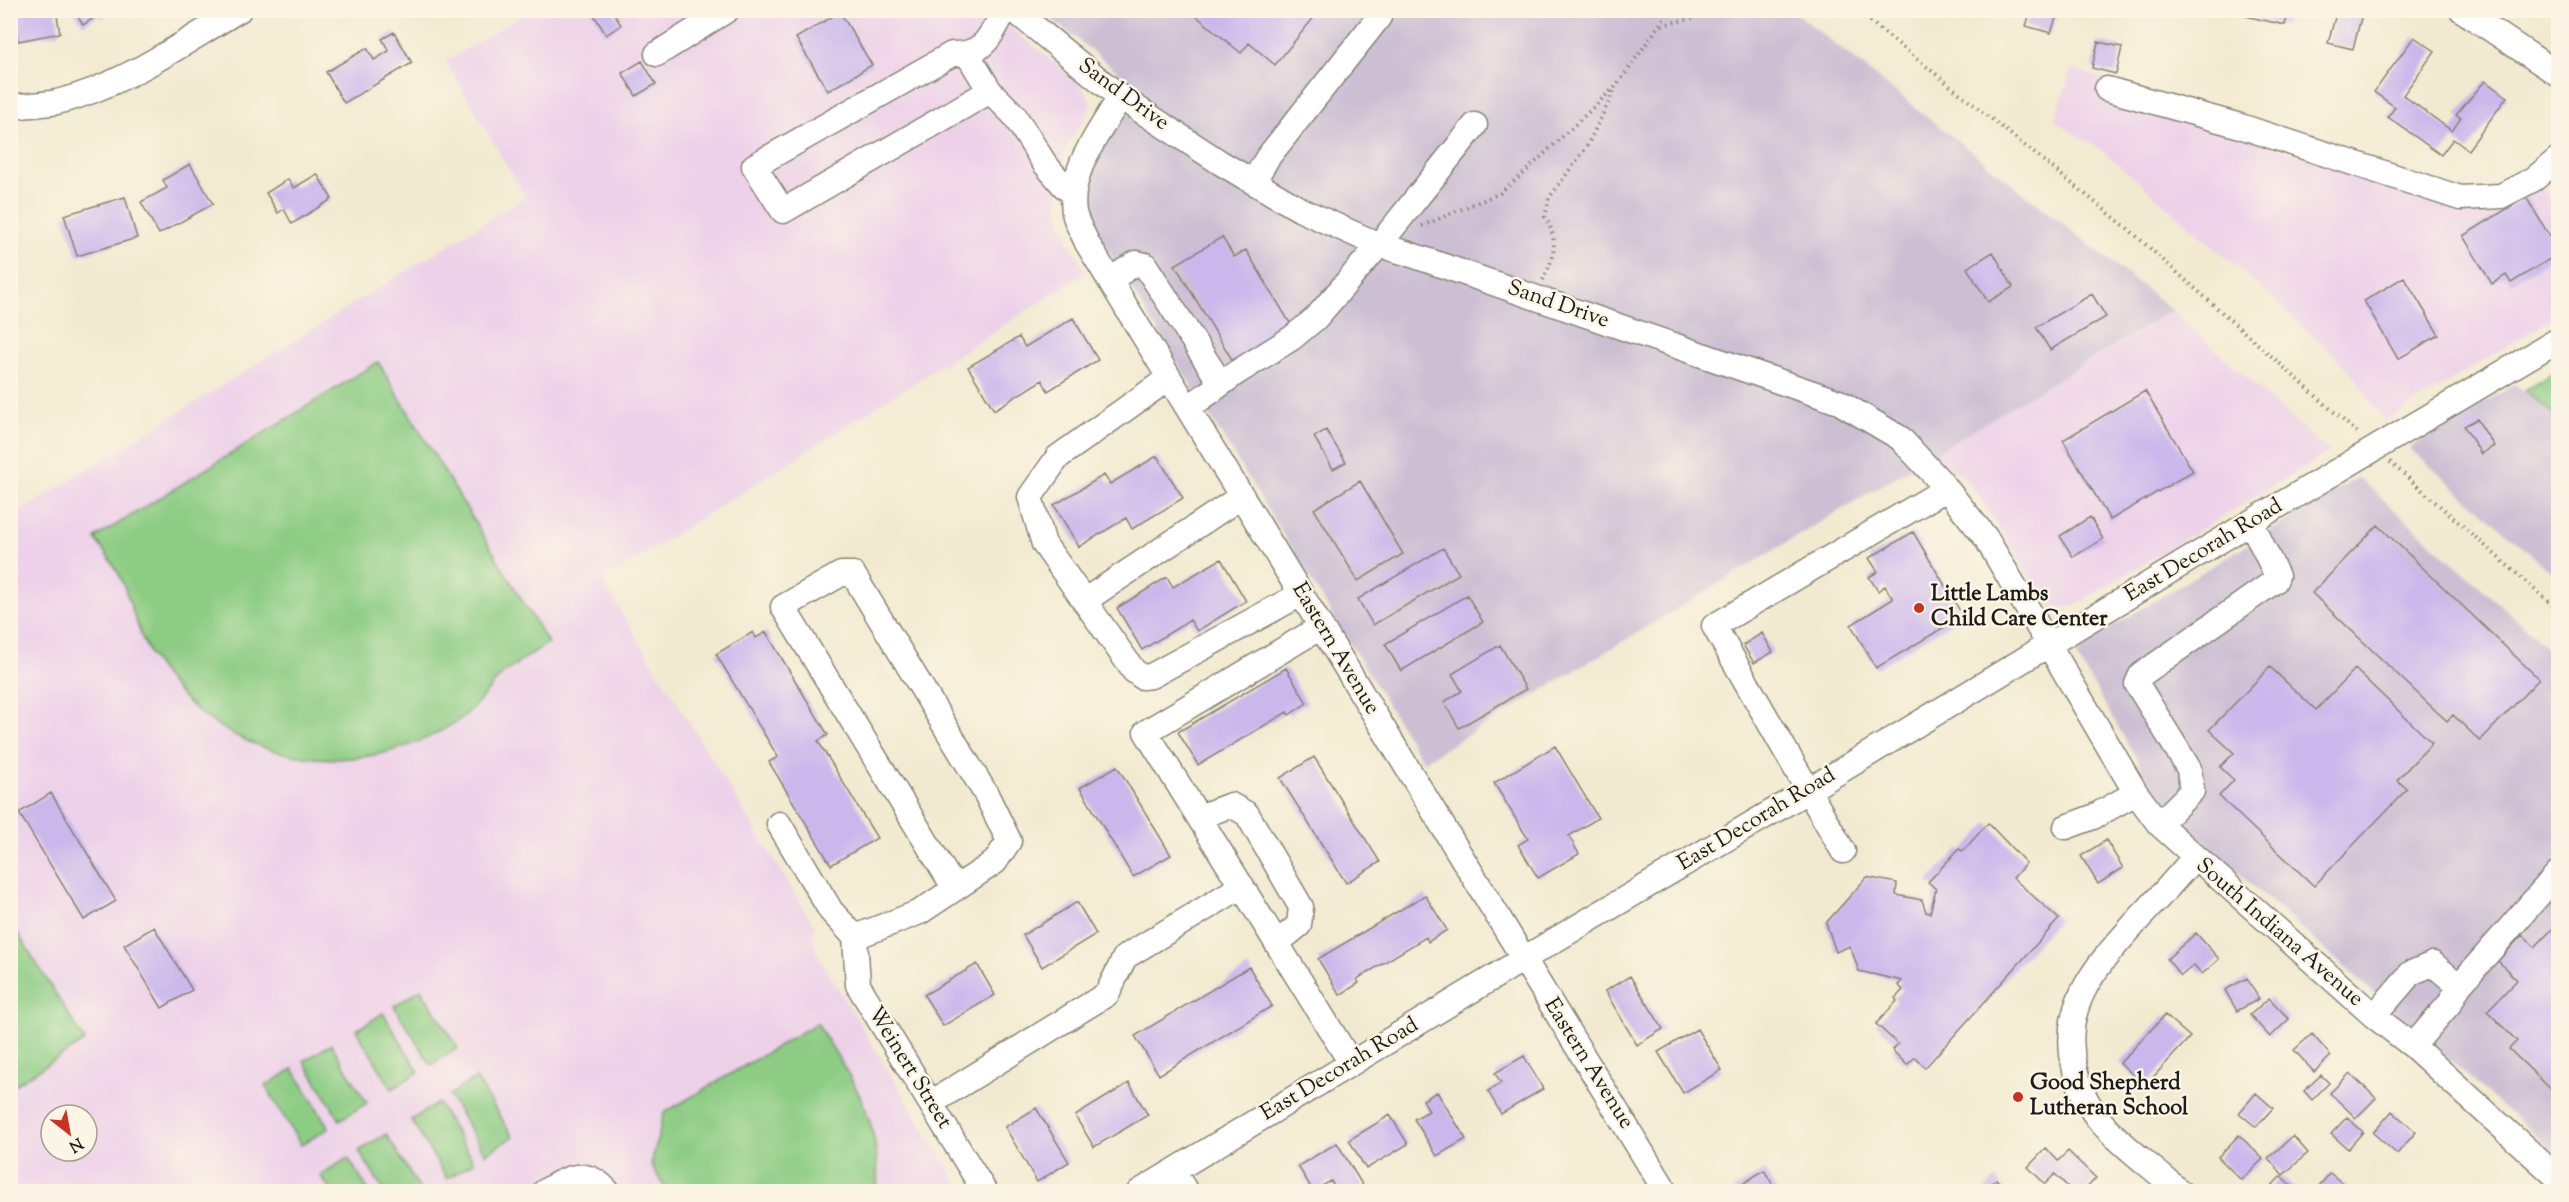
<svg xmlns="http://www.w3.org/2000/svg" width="2569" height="1202" font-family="'Sorts Mill Goudy',serif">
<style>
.built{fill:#edd1e9;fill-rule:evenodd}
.industrial{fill:#ccbfd4}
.green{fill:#8ccc83;stroke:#547450;stroke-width:1.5}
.building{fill:#cab7ec}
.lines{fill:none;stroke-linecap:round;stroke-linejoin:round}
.minor-casing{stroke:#878376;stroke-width:27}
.path{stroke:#878376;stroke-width:4;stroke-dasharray:1.5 4.5;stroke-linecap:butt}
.minor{stroke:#fff;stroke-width:24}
.poi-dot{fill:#c8321e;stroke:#fcf5e5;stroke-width:2}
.labels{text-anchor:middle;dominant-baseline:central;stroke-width:5;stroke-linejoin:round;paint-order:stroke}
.street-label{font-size:22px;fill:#1c1c1c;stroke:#fcf5e5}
.poi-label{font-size:22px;font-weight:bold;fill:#1c1c1c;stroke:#fcf5e5;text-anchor:start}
</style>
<rect width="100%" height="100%" fill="#fcf5e5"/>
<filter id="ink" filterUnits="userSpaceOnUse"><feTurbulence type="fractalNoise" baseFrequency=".0167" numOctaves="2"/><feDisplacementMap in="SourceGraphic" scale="12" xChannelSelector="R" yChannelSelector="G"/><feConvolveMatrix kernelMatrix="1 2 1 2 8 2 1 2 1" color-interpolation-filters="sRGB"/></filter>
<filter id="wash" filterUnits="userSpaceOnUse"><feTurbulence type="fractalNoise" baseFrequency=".008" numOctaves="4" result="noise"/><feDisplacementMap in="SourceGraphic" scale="24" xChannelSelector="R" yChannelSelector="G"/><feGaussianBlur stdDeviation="1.35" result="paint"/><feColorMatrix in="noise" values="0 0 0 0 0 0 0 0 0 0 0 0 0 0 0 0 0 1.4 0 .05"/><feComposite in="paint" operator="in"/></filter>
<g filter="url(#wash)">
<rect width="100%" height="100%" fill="#f2ead0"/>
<!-- built -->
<path class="built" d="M988,10l88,70 14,19v10l-25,41 -6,25 -1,33 7,27 21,38 -484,308 212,344 -1,13 4,16 145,237 -951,1v-675l514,-320 -79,-136 84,-50zM51,1115h36v36h-36z
M2071,69l45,14 91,41 220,74 114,-16 17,28v105l-173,106 -35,-50 -77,-73 -168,-145 -50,-32z
M2172,310l157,142 -257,155 -20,1 -7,-6 -70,-112 -15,-17 -28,-18z"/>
<!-- industrial -->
<path class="industrial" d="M1042,11h751l379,299 -749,452 -319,-518 -13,-26 -3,-21 4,-26 11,-24 40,-55z
M2515,384l43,34v160l-149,-130z
M2358,477l200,180v499l-387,-343 -12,-16 -82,-140 5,-10 12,-9z"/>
<!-- green -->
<path class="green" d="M378,362l170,281c-15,10 -31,20 -45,31 -16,15 -26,34 -44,46 -99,66 -230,47 -300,-51 -21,-31 -24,-55 -37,-88 -6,-15 -18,-29 -27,-43z
M2558,370v48l-33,-28z
M10,921l75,120 -74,46h-1z
M421,989l37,59 -27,17 -37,-59z
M383,1013l36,59 -27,17 -36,-59z
M817,1023c36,60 65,94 60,168h-210l-16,-26 13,-52z
M331,1044l36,59 -27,17 -36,-59z
M293,1069l36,59 -28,17 -36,-59z
M476,1078l37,59 -28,17 -36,-59z
M438,1103l36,59 -27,17 -36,-59z
M386,1134l35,57h-37l-25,-40z
M348,1158l21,33h-38l-11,-16z"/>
<g id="blocks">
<!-- building -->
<path class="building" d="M12,10h44l4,23 -42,8z
M74,10h41l-13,8 -2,-4 -17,11z
M591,10h21l9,15 -15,10z
M1189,10h131l-45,55 -26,-22 -8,10z
M2031,10l27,2 -7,21 -25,-7z
M2247,10h42l-4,15 -40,-9z
M2337,10l25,4 -9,35 -25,-6z
M840,12l32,53 -44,26 -32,-53z
M394,32l18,31 -68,40 -18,-31 41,-24 7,12 15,-9 -7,-12z
M2414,37l21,14 -32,44 49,36 9,-13 -5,-3 29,-34 22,16 -39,53 -15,-11 -12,16 -53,-38 7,-10 -21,-15z
M2098,42l24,5 -6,27 -24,-6z
M642,61l14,23 -20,12 -14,-23z
M190,164l23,40 -54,30 -18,-32 26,-14 -4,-8z
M317,174l15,25 -40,25 -8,-15 -6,4 -12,-20 22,-14 6,9z
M125,197l12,41 -60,18 -13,-41z
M2526,197l32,53v4l-47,29 -5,-8 -14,9 -29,-48z
M1222,237l12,20 12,-7 47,78 -59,35 -59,-98z
M1993,252l20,35 -25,15 -21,-34z
M2404,277l35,58 -41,24 -34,-58z
M2092,294l14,23 -56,33 -14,-23z
M1073,318l25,42 -50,31 -6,-11 -48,30 -26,-43 51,-30 6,10z
M2145,391l48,80 -83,49 -47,-80z
M2477,419l17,27 -13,8 -17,-28z
M1326,430l20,32 -13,7 -19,-32z
M1157,456l26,42 -51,31 -6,-11 -47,29 -25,-42 50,-30 6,9z
M1360,481l43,73 -45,27 -44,-72z
M2090,517l13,22 -30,18 -13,-21z
M2378,525l161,154 -59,62 -27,-26 -6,6 -11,-10 -124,-118z
M1913,532l50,84 -87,52 -25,-43 42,-26 -8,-13 -7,5 -9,-14 9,-5 -9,-14z
M1443,548l16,26 -86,51 -15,-26z
M1221,559l25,42 -49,30 -7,-11 -48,30 -25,-42 50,-31 6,10z
M1467,595l16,27 -82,49 -16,-27z
M753,632l3,6 10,-6 62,103 -10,6 59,97 -46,27 -62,-103 9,-5 -62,-103z
M1762,633l11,19 -19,11 -11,-18z
M1500,645l26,44 -67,39 -15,-26 18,-11 -10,-17z
M2270,667l46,43 39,-41 77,74 -35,37 10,9 -93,97 -95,-90 15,-16 -14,-13 14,-14 -25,-23z
M1286,668l21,35 -18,12 -2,-3 -89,53 -20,-33z
M1555,746l43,72 -29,18 10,18 -41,24 -20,-33 10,-6 -34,-56z
M1314,757l66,105 -34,21 -66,-105z
M1117,766l54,89 -38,22 -53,-89z
M51,793l65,108 -32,19 -65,-107z
M1988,823l38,40 -13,15 46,41 -134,149 -10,-11 -8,8 -15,-15 6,-6 -22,-20 21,-23 -2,-3 8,-8 -5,-5 4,-4 -43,-10 -9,-25 -14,6 -10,-29 41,-46 30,6 -1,12 26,5 4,12 4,1 6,-24 -8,-7 31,-33 4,2z
M2106,840l17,28 -25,16 -17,-28z
M1425,895l22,35 -19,12 -2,-5 -69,42 2,4 -19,12 -22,-36z
M1077,902l19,32 -54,33 -19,-32z
M2558,923v173l-49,-47 8,-8 -30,-30 30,-31 -19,-19 24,-26 13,12z
M154,927l38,63 -30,18 -38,-63z
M2196,933l23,26 -17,15 -8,-9 -13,11 -14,-17z
M977,964l18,31 -52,31 -19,-31z
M1249,967l23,39 -113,69 -24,-39z
M1630,976l33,53 -26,16 -32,-54z
M2247,978l12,21 -22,12 -12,-21z
M2269,998l20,21 -19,18 -20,-22z
M2165,1015l25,22 -45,49 -25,-23z
M1697,1029l25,41 -39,23 -25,-41z
M2312,1034l19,22 -17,16 -20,-22z
M1524,1056l19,33 -42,25 -13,-23 13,-8 -6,-10z
M2350,1073l26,25 -20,20 -26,-25z
M2321,1075l8,8 -17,17 -8,-9z
M1129,1083l19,32 -54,32 -19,-31z
M1437,1092l29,47 -29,17 -23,-37 15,-8 -6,-11z
M2256,1093l17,15 -17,19 -17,-14z
M1036,1108l33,54 -32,20 -32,-55z
M2392,1111l24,21 -19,22 -24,-21z
M1390,1115l18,29 -42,25 -17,-29z
M2347,1117l16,15 -15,17 -17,-15z
M2239,1135l24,24 -22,21 -23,-23z
M2293,1136l15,17 -25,22 -15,-17z
M1337,1143l26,43 -10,6h-16l-6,-11 -18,10 -15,-25z
M2046,1148l12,13 10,-10 28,27 -13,14h-10l-18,-18 -10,10 -17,-17z
M1764,1170l13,22h-47z
M2330,1173l18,15 -3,4h-31z
M2281,1176l17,16h-32z
M1996,1179l11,13 -23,-2z"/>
</g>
</g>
<g filter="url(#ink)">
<use href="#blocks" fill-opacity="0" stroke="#878376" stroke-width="1.5"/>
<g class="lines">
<!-- minor casing -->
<g class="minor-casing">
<path id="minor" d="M1014,10l106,87 101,66 80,47 78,35 27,8 433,149 61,36 41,44 45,56 150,255 23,31 215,192 39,30 145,132
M2462,10l96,64
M657,54l70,-44
M968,55l22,36 24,24 31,49 19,22 9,7
M2107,89l130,36 223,73 41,-2 33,-17 24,-20
M990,91l-207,120 -29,-45 198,-112c33,1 38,-18 53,-44
M1120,97c-20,35 -52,73 -46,115 2,11 9,21 13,31l579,949
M10,107c16,-2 32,-2 47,-5 66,-16 124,-58 182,-92
M1253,182l15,-25 111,-140
M1110,280l26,-17 9,2 76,119
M1169,378l-111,79 -28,40 14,47 90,127 8,6 9,-1 150,-82
M1188,408l48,-35 56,-35 24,-20 63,-73 96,-120
M1084,601l158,-105
M1321,627l-175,105 205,331
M1199,817l32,-12 16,9 54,93 -2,18 -22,18
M779,824l52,87 24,26
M2159,824l33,-33 -3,-22 -52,-85 4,-9 134,-94 2,-5 -26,-54
M2066,827l27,-10 43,-24
M1843,851l-129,-225 232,-137
M855,937l65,-25 75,-50 14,-21 -23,-47 -133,-220h-12l-58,33 172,282
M855,937l3,48 127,207
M2459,986l99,-113
M2374,1016l37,-43 22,-9 26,22 -9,17 -37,43
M931,1103l176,-109 18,-37 117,-71
M1174,1172l12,20
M544,1192c23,-15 43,-25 64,0
M1139,1192l406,-246 264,-156 442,-268 307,-182
M2180,1192c-25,-23 -56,-44 -79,-70 -13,-15 -21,-33 -26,-52 -16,-65 21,-103 61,-148 20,-21 39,-42 58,-64"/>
</g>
<!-- path -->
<path class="path" d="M1856,10l270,217 234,208
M1662,25l69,-15
M1422,226l78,-33 23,-19 95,-90 52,-74
M1543,280c12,-25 16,-39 2,-63l4,-19 37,-50 30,-61
M2390,462l168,148"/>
<!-- minor -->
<use href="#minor" class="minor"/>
</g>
</g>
<!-- markers -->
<g class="poi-dot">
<circle cx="1919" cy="608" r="6"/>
<circle cx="2018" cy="1097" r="6"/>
</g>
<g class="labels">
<!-- street labels -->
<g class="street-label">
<text transform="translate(1123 95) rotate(36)">Sand Drive</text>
<text transform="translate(1558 305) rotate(19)">Sand Drive</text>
<text transform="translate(2204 551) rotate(-31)">East Decorah Road</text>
<text transform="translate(1335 649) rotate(59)">Eastern Avenue</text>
<text transform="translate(1757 820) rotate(-31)">East Decorah Road</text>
<text transform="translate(2279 933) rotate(41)">South Indiana Avenue</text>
<text transform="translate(1588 1064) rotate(58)">Eastern Avenue</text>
<text transform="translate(909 1068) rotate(58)">Weinert Street</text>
<text transform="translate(1340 1070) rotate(-31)">East Decorah Road</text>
</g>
<!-- poi labels -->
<g class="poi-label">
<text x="1931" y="595">Little Lambs<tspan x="1931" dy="25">Child Care Center</tspan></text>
<text x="2030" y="1084">Good Shepherd<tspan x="2030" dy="25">Lutheran School</tspan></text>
</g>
</g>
<!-- margin -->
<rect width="2569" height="1202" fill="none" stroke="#fcf5e5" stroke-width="36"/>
<!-- north arrow -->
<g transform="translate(69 1133) rotate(149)"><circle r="28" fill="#fcf5e5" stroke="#a29e95" stroke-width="1.5"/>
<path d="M0-4.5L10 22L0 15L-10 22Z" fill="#c8321e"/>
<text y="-9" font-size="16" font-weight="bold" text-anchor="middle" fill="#1c1c1c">N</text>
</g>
</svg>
